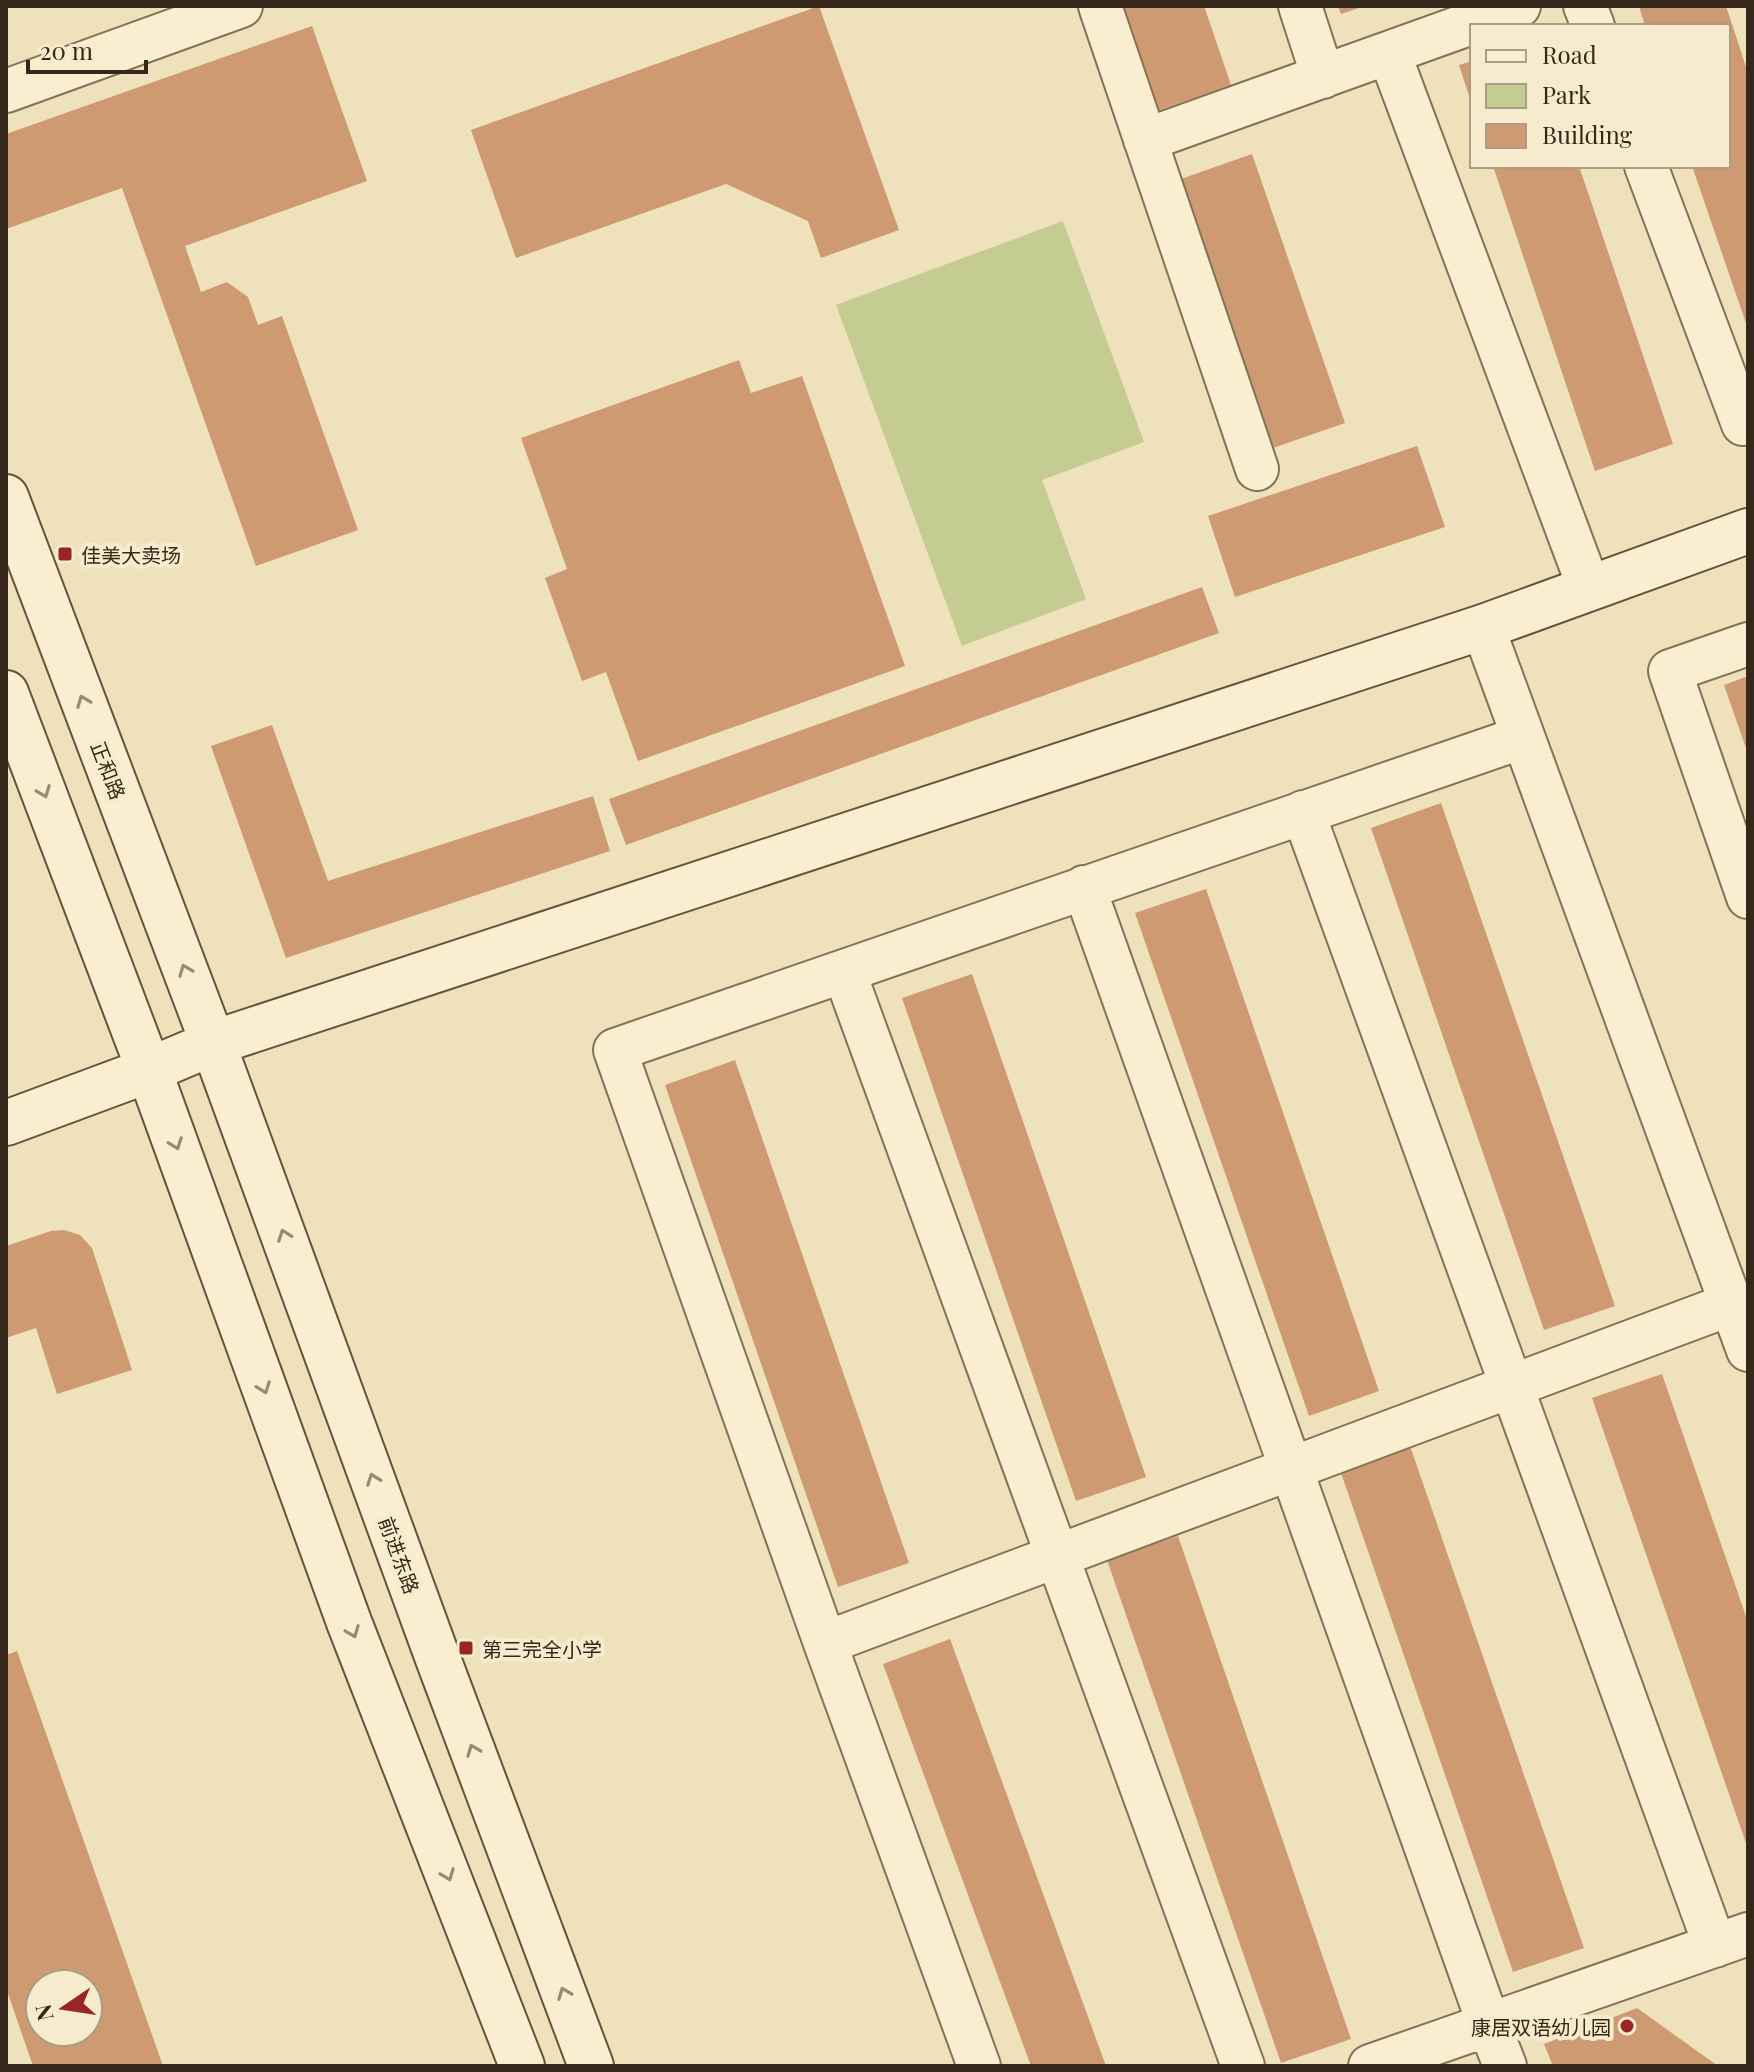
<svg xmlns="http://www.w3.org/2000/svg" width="1754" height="2072" font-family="'Playfair Display','Noto Sans SC',serif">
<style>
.green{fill:#c4cc91}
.building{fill:#ce9a71;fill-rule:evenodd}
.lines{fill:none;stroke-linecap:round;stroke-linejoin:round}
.street-casing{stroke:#867156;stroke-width:46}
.secondary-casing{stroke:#685239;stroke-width:48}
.street{stroke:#f9eecf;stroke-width:42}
.secondary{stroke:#f9eecf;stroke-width:44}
.oneway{stroke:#978b75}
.poi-dot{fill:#972624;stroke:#f6ebcc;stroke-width:3}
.labels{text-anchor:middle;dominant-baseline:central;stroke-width:8;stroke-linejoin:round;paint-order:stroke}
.poi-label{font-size:20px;fill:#35281b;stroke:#f6ebcc;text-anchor:start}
.street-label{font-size:20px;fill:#35281b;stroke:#f6ebcc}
</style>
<rect width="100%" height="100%" fill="#eee1bc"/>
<!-- green -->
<path class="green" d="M1063,221l81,221 -102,38 44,119 -124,47 -126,-341z"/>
<!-- building -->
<path class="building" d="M819,6l80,224 -78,28 -13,-37 -82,-37 -210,74 -45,-128z
M1124,6h80l27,79 -72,25z
M1338,6h24v1l-21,7z
M1639,6h87l22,67v256l-56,-163h36v-140h-83z
M312,26l55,155 -182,65 16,46 26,-10 21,15 10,28 24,-9 76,214 -102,36 -134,-378 -116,41v-95z
M1472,61v41h-1l-12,-37z
M1252,154l93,269 -75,26 -92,-269z
M1493,166h86l94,278 -78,27z
M739,360l12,33 51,-17 103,290 -267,95 -32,-89 -24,9 -37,-103 22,-9 -46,-131z
M1417,446l28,81 -210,70 -27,-81z
M1202,587l17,46 -593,212 -17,-46z
M1748,676v78l-24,-69z
M272,725l56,156 265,-85 17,55 -324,107 -75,-212z
M1441,803l174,503 -71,24 -173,-502z
M1206,889l173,502 -70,25 -174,-503z
M972,974l174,503 -70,24 -174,-503z
M735,1060l174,503 -71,24 -173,-502z
M64,1230l16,5 12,13 40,122 -75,24 -21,-66 -30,10v-92l45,-15z
M1662,1374l86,248v227l-156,-451z
M1410,1446l174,502 -71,24 -173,-502z
M1178,1536l173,503 -70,24 -174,-503z
M950,1639l156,427h-75l-148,-402z
M17,1651l146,415h-130l-27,-78v-333zM40,1984h48v48h-48z
M1637,2008l81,58h-165l-9,-22z"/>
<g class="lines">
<!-- street casing -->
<g class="street-casing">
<path id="street" d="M1100,6l157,463
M1300,6l23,71
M1585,6l8,20
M1389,53l200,535
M6,91l235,-85
M1145,140l374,-134
M1646,166l97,258
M1483,627l265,723
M1748,644l-78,27 78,226
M1303,812l412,1134
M1084,887l405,1138 16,41
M844,971l399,1095
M825,1643l906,-339
M979,2066l-154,-423 -210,-593 908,-313
M1370,2066l378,-132"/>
</g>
<!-- secondary casing -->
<g class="secondary-casing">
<path id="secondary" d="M6,497l208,549 223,610 154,410
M6,693l143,377 200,552 173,444
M6,1123l143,-53 64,-27 1270,-416 265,-96"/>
</g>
<!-- street -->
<use href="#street" class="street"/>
<!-- secondary -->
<use href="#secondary" class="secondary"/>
</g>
<!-- one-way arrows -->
<defs><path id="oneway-chevron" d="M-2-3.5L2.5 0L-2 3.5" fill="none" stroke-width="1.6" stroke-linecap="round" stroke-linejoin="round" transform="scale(2)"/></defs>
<g class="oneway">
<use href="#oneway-chevron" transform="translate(83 701) rotate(-111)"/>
<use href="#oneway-chevron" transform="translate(44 792) rotate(69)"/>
<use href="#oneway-chevron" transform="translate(185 970) rotate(-111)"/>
<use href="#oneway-chevron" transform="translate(176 1144) rotate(70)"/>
<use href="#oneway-chevron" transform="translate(284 1235) rotate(-110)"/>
<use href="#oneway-chevron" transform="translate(264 1388) rotate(70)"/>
<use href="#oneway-chevron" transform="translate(373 1479) rotate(-110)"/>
<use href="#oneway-chevron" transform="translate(353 1632) rotate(69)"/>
<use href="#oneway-chevron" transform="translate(473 1750) rotate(-111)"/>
<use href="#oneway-chevron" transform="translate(448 1875) rotate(69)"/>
<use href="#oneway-chevron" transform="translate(564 1993) rotate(-111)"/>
</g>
<!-- markers -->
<g class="poi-dot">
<rect x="57" y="546" width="16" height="16" rx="4"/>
<rect x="458" y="1640" width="16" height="16" rx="4"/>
<circle cx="1627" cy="2026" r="8"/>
</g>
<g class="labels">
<!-- poi labels -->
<g class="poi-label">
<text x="81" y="554">佳美大卖场</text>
<text x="482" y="1648">第三完全小学</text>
<text x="1611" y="2026" text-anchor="end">康居双语幼儿园</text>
</g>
<!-- street labels -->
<g class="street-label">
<text transform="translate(109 770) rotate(69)">正和路</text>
<text transform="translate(400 1555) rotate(70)">前进东路</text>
</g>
</g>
<!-- border -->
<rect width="1754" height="2072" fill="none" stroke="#35281b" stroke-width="16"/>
<!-- legend -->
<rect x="1470" y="24" width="260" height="144" fill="#f6ebcc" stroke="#a99d85" stroke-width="2"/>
<rect x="1486" y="50" width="40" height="12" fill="#f9eecf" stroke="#a99d85" stroke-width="2"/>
<text x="1542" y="64" font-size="24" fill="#35281b">Road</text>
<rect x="1486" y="84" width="40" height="24" fill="#c4cc91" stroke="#a99d85" stroke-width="2"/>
<text x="1542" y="104" font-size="24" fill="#35281b">Park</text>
<rect x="1486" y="124" width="40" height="24" fill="#ce9a71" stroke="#a99d85" stroke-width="2"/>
<text x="1542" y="144" font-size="24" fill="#35281b">Building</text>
<!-- north arrow -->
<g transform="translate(64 2008) rotate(257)"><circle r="38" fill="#f6ebcc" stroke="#a99d85" stroke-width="2"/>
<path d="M0-6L14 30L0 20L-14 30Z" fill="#972624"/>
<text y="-12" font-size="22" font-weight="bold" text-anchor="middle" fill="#35281b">N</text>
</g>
<!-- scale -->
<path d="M28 60v12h118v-12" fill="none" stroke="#35281b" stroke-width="4"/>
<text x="40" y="60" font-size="24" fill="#35281b" stroke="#f6ebcc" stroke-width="6" paint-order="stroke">20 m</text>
</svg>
